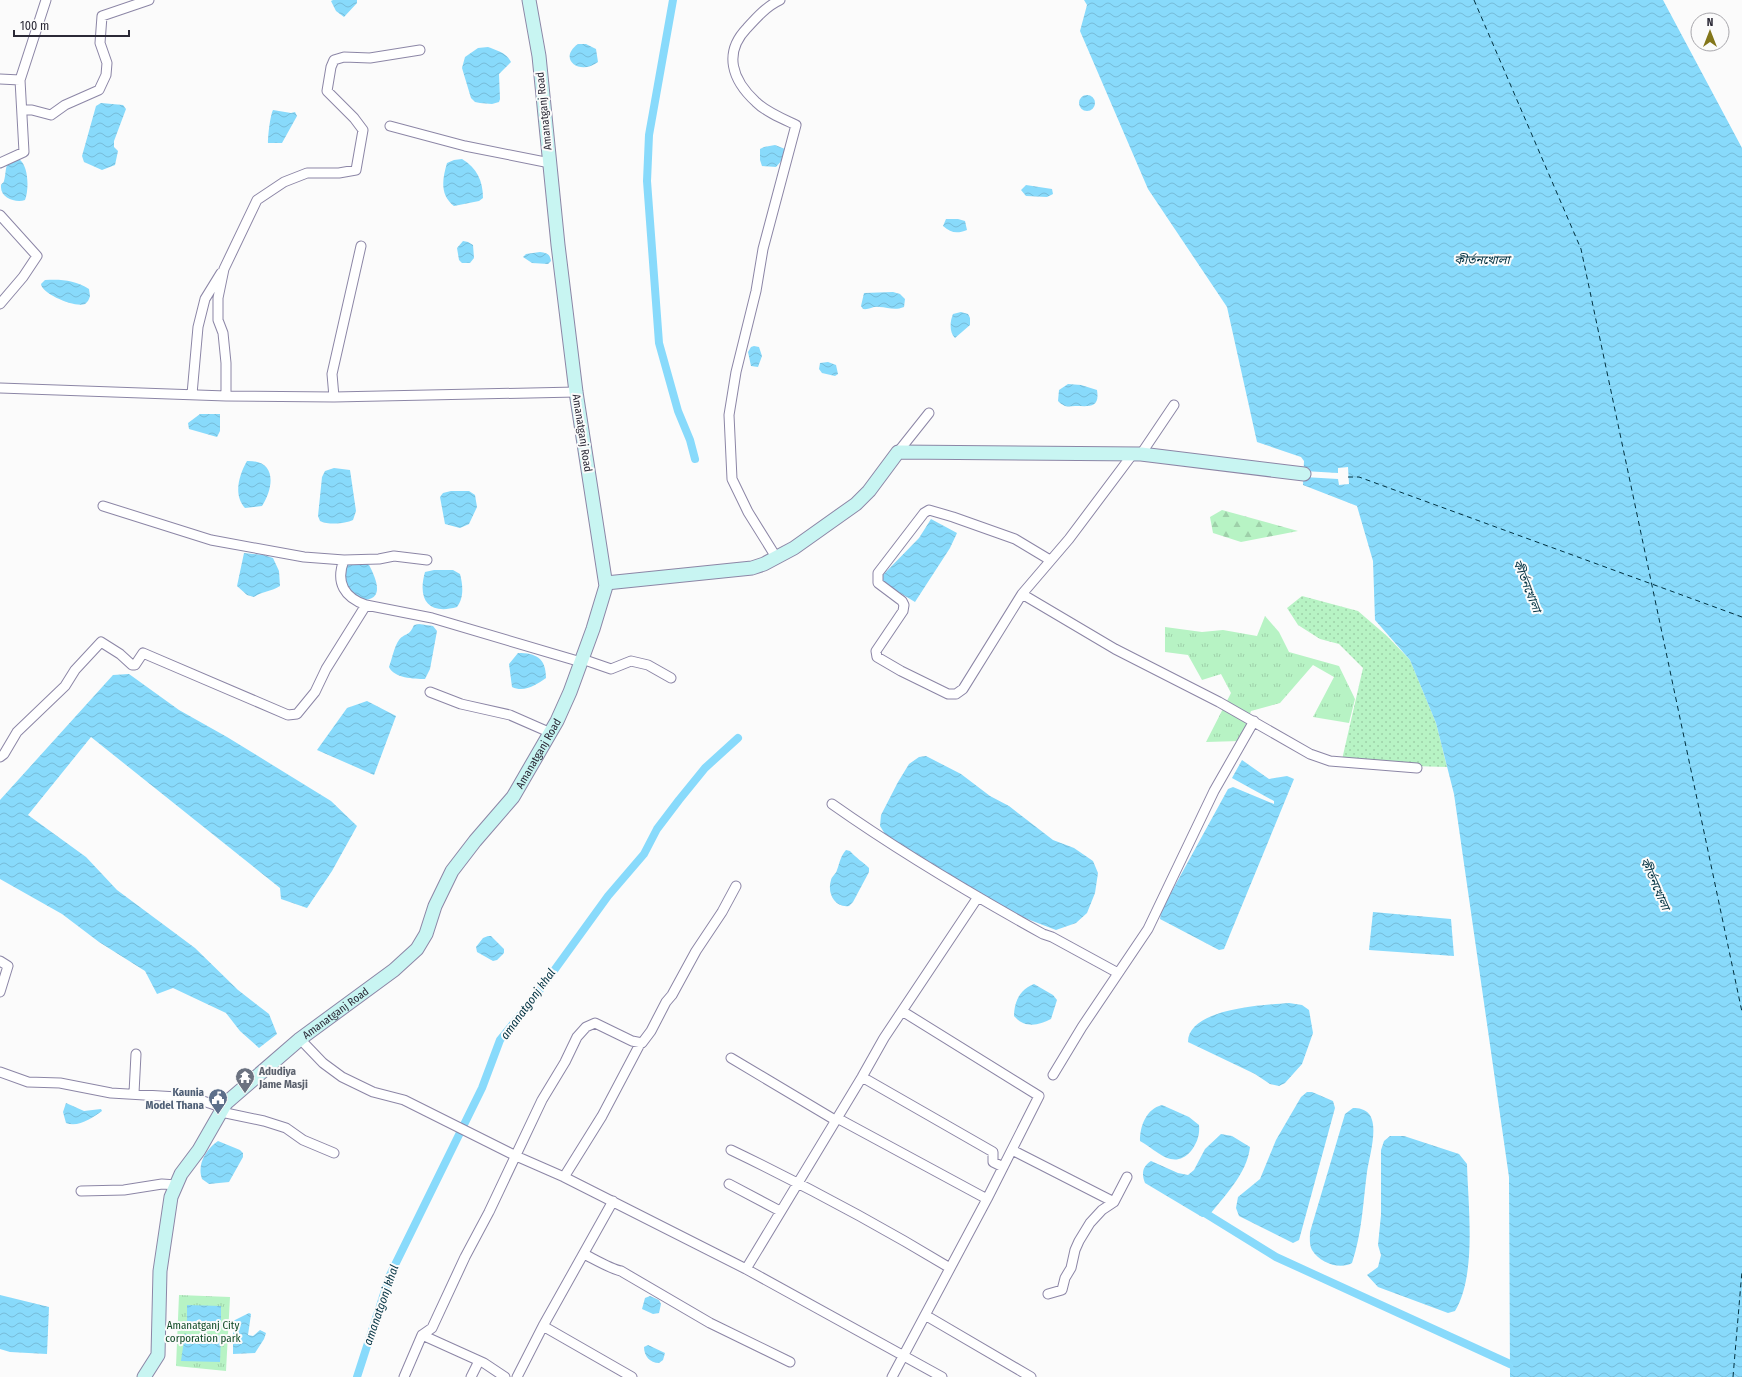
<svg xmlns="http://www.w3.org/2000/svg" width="1742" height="1377" font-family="'Fira Sans Condensed','Noto Sans Bengali',sans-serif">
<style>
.grass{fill:url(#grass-dots)}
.forest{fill:url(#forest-firs)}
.park{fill:url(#park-tufts)}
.water{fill:url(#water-waves)}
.pier{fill:#fbfbfb}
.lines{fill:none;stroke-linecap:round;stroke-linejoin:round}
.canal{stroke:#88dafb;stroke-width:8}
.ferry{stroke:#003141;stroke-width:1;stroke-dasharray:5 4;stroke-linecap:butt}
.street-casing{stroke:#8c86a6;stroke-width:11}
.secondary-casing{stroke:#8c86a6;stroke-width:15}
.street{stroke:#fff;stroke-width:9}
.secondary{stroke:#c8f5f2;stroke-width:13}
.labels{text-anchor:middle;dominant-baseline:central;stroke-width:4;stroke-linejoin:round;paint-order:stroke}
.street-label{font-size:11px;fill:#2b2936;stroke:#fbfbfb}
.worship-label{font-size:11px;font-weight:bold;fill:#5b616d;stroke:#fbfbfb;text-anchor:start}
.service-label{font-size:11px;font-weight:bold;fill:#4e5e75;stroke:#fbfbfb;text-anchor:end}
.park-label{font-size:11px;fill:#114b26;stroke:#fbfbfb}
.water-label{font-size:12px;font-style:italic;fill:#003141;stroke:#fbfbfb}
</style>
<defs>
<pattern id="grass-dots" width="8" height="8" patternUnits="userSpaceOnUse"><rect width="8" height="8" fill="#b7f3c4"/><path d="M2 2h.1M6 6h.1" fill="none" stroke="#9ed0a9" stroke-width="1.8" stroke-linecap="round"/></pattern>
<pattern id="forest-firs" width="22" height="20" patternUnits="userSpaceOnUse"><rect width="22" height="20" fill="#b7f3c4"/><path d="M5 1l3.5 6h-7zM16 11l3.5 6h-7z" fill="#9ed0a9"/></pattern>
<pattern id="park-tufts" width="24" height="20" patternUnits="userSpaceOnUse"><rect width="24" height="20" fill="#b7f3c4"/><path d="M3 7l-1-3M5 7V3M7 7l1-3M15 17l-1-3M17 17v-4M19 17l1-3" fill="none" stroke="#9ed0a9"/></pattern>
<pattern id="water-waves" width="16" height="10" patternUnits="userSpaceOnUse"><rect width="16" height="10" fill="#88dafb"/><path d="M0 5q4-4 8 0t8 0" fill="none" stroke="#76bbd8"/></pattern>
</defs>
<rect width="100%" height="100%" fill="#fbfbfb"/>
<!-- grass -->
<path class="grass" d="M1302,596l56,15 29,25 23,24 26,63 11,44 -106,-3 22,-96 -24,-24 -19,-5 -22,-14 -11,-17z"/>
<!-- forest -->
<path class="forest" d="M1222,510l76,21 -57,11 -28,-9 -3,-16z"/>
<!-- park -->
<path class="park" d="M1265,616l14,16 10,20 50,14 16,33 -6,24 -36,-6 21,-40 -21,-12 -33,38 -29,8 -11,30 -34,1 25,-49 -10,-19 -19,6 -14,-25 -23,-3v-25l37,5 21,-2 34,6z
M179,1295l51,2 -4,74 -50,-5z"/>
<!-- water -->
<path class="water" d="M333,0h24v3l-13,14 -8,-6 -5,-10z
M1084,0h579l79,148v1229h-232l-1,-200 -55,-383 -18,-71 -26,-63 -35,-40 -2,-59 -16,-55 -54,-21 1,-24 -3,-4 -44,-15 -30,-135 -79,-118 -68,-158 7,-26z
M578,44h8l10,5 2,13c-18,14 -41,-3 -20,-18z
M488,47c8,3 19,6 23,15l-12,12 1,25 -1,3 -7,2 -12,-1 -5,-1 -4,-4 -9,-30 3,-11 13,-9z
M1079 103a8 8 0 1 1 16 0a8 8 0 1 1-16 0Z
M101,103l22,2 3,4 -12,32v6l4,4 -3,14 -13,5 -18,-8 -2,-6 14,-50z
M273,110l18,3 4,-1 2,4 -15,27h-14c0,-7 2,-27 5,-33z
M775,145l10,4 -2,10 -7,8 -14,-1 -2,-6v-11l4,-2z
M19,159c10,7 10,31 6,41 -8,3 -25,-1 -24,-14 0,-3 2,-2 3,-5 2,-7 1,-12 4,-19z
M462,159c15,9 21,22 21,39l-4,3 -25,5c-14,-11 -12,-26 -7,-43l7,-3z
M1026,185l26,4 1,5 -6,3 -21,-1 -5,-6z
M946,219h12l7,2 2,9c-10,4 -16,3 -24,-4z
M463,241l5,1 5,3 1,13 -4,5h-8l-3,-3 -2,-12z
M540,252c7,1 10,2 11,9l-3,3 -16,-1 -9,-6 3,-3z
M45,280c16,-1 30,0 44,9l1,7c-1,3 -2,6 -5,8 -10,4 -43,-10 -44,-20z
M893,292l7,2 5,5 -1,8c-10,4 -16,0 -25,0 -6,-1 -10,3 -16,2l-2,-3 3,-13z
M961,312l7,2 2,4v7l-15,13c-6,-6 -5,-17 -2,-24z
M754,346l5,1 3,9 -4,11 -7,-1 -3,-14 3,-5z
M828,362l8,3 2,9 -3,2 -13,-3 -3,-4 1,-6z
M1068,384l13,1 16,5c3,19 -8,16 -22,16 -8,1 -11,1 -17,-5l1,-11z
M200,414h20v17l-3,6 -28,-8 -1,-6z
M247,461c30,-1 27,26 15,45l-17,2c-12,-13 -6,-33 2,-47z
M334,468l16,2 6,41 -3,9c-8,4 -25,5 -33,1l-2,-5 4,-39 3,-6z
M451,491h18l6,4 2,12 -8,17 -9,4 -15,-4 -5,-27 3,-4z
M931,519l26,14 -7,15 -35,54 -33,-20 -1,-5 38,-39z
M244,553l20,2 9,3 6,13 1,15c-10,6 -17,5 -26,11l-7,-2 -10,-9z
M365,563l4,2c9,17 16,37 -11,35l-13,-15v-20z
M434,570h19l7,4c3,11 4,24 -3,33 -28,8 -40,-7 -32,-35z
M419,624l14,2 4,5 -7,38 -5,10c-11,0 -31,-1 -36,-12 3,-8 5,-20 10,-27 5,-7 10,-3 15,-15z
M518,653c18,0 28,5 28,25 -10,7 -22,15 -34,9l-3,-23z
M129,674l50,36 48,27 104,64 26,25 -25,45 -25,37 -26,-9 -1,-11 -189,-151 -63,78 58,42 31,33 78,58 43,42 31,24 8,20 -18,14 -19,-17 -14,-18 -53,-25 -16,6 -12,-23 -46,-29 -37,-28 -62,-35v-79l113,-125z
M367,701l29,15 -22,59 -57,-25 30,-42z
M926,756l35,18 29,22 19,10 44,34 21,8 19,13 5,12 -3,20 -8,20 -11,10 -20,7 -34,-13 -101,-58 -36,-25 -5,-8 1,-11 17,-33 11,-18 10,-7z
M1242,760l27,19 18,-3 7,3 -70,170 -5,1 -59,-31 1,-8 67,-122 5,-2 41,17v-3l-42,-23z
M846,850l4,1c6,7 13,11 19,17v4l-16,30 -4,4c-15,2 -22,-13 -18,-26 1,-4 5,-6 6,-10 3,-8 3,-13 9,-20z
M1373,912l78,7 3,37 -85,-6z
M488,936h3l13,13v4l-7,7 -4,1 -16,-9 -1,-5 7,-9z
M1034,984l19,11 4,5 -6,19c-13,7 -27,9 -37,-3 0,-14 6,-27 20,-32z
M1289,1003l13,2 7,5 4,23 -11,31 -17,19 -6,3 -9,-2 -15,-10 -67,-32c0,-34 77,-37 101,-39z
M1307,1092h5l21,9 2,7 -36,132 -6,3 -54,-27 -3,-8 2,-11 22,-18 16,-39 25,-43z
M66,1103l18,8 17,-2 1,2c-10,7 -24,17 -36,12l-3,-11z
M1162,1105l27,12 10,8c1,10 -2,18 -8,26 -18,20 -33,0 -51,-10 0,-15 6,-32 22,-36z
M1353,1108c6,0 12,1 16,6 10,12 0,44 -2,58 -4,31 -5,61 -15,91 -12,7 -32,0 -40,-13 -3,-5 -2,-13 -2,-18l35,-118z
M1221,1134l11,2 18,11c-3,27 -26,49 -42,70h-6l-57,-34c-4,-10 -2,-17 6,-22l27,12 10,2 6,-5 11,-21z
M1390,1136h14l55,18 8,10c1,41 10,111 -12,147l-7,2 -70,-26 -11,-12 11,-8 3,-12 -3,-10 3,-30v-65l3,-9z
M218,1141l22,9 3,3v4l-14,25 -20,2 -7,-5c-5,-14 3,-29 16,-38z
M0,1295l49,12 -2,47 -37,-2 -10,-3z
M650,1296l9,4 2,4 -2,9 -6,1 -11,-5 3,-11z
M187,1305l34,1v20l-34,-1z
M249,1313l2,1 -3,21 5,1 7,-6 6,3 -2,6 -9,14 -22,1v-33z
M185,1334l36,2 -1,26 -39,-1z
M648,1345l17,8 -2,7 -4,3c-9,0 -15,-7 -15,-16z"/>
<!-- pier -->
<path class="pier" d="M1348,467l1,17 -10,1 -1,-6 -34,-2v-6l34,2v-5z"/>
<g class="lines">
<!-- canal -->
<path class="canal" d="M673,0l-24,135 -2,46 12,162 19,68 12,29 5,19
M1200,1210l76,47 234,107
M357,1377l33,-102 92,-187 18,-48 37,-46 71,-98 36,-42 13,-25 22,-29 26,-32 33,-30"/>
<!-- ferry -->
<path class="ferry" d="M1474,0l107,249 161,763
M1348,477h11l383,140
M1733,1377l9,-106"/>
<!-- street casing -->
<g class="street-casing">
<path id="street" d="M0,79l20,1
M22,110h10l19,5 14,-10 34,-15 7,-15 1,-12 -7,-20 2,-27 47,-16
M390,126l75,20 85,17
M0,163l24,-11 -4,-72 26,-80
M0,215l37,41 -14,21 -23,27
M0,388l226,8 108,1 242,-5
M192,394l6,-67 7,-28 16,-26
M226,396v-33l-3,-30 -5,-13v-22l6,-29 33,-69 27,-18 23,-9h32l17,-3 7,-40 -9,-12 -27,-27 4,-24 3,-7 10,-3 26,1 50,-8
M334,397l-2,-23 29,-128
M898,452l31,-39
M1141,454l33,-49
M103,506l108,34 93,17 40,3
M776,557l-28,-45 -16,-33 -3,-64 7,-43 20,-81 7,-42 33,-124c-13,-6 -30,-13 -40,-23 -24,-22 -33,-49 -9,-74 10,-11 20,-22 33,-28
M1050,560l-35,-21 -62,-22 -24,-7 -5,3 -46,60v10l24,18 2,4 -1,6 -27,40 1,6 24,14 47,23h8l7,-5 59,-95 47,-55 63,-84
M1022,594l93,55 104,53 91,52 20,7 87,7
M366,605c-21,-7 -31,-22 -22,-45l35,-1 15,-3 33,4
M582,659l29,10 20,-8 17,4 23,13
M430,692l31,12 49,11 41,18
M0,757l4,-3 13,-22 48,-46 10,-16 26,-28 19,12 12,11h3l8,-12 145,62 9,-1 18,-22 11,-23 40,-64 66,13 149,44
M832,804c68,48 139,90 211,130l9,3 66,36
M0,961l8,5 -8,26
M300,1039l23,24 19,14 31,15 31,8 112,56 48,21 182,92 196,108
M731,1058l104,62
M0,1072l28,10 32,1 51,10 83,5 30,10
M1053,1075l29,-48 66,-98 66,-138 40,-70
M862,1077l131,75v10l10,5
M134,1093l2,-39
M221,1112l43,9 22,7 17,12 31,13
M837,1118l150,81
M731,1150c75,36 148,75 219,118
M1012,1150l102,52
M564,1177l38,-61 38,-72
M729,1184l51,27
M81,1191l43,-1 38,-6 15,1
M613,1201l-70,125 89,51
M584,1254c10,5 27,15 37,17l89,52 80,39
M746,1269l116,-192 22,-39 94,-141
M1048,1294l14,-4 3,-12 6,-10 4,-18 4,-9 11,-18 12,-13 12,-8 13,-25
M925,1315l106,62
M422,1335l62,28 21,14
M404,1377l18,-42 10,-7 33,-71 24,-45 53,-112 23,-38 12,-25 9,-10 9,-4 37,18 10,2 9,-12 15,-29 6,-7 24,-44 26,-39 14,-26
M471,1377l8,-16
M517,1377l26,-51
M892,1377l95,-178 52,-103 -137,-85"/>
</g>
<!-- secondary casing -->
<g class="secondary-casing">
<g id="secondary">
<path d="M606,583l146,-15 12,-4 30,-16 62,-44 13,-13 29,-39 243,2 163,20"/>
<path id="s1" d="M144,1377l14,-22 2,-84 11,-74 10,-23 18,-24 27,-47 74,-64 94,-69 23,-21 9,-15 9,-28 17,-35 23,-30 38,-44 44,-76 13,-29 23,-63 13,-43 -30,-194 -18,-147 -19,-189 -10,-56"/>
</g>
</g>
<!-- street -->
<use href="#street" class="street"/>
<!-- secondary -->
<use href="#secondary" class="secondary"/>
</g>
<!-- icons -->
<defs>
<g id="temple-pin" transform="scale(1)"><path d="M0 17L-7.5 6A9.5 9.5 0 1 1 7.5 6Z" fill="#6b7280" stroke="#fbfbfb"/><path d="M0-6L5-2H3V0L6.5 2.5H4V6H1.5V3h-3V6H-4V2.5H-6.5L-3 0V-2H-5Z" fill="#fff"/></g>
<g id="civic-pin" transform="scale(1)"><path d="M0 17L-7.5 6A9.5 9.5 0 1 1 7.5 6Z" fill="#5c6f8a" stroke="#fbfbfb"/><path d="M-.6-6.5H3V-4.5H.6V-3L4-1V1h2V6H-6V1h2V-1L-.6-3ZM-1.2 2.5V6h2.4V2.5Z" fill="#fff"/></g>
</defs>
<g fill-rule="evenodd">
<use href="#temple-pin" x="245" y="1077"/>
<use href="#civic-pin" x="218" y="1098"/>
</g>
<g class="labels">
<!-- street labels -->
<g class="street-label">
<text transform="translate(544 111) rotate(-96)">Amanatganj Road</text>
<text transform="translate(582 433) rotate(81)">Amanatganj Road</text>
<text stroke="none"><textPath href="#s1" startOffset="772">Amanatganj Road</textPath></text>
<text stroke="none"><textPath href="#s1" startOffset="436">Amanatganj Road</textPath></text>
</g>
<!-- worship labels -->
<g class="worship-label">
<text x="259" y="1071">Adudiya<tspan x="259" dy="13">Jame Masji</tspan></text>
</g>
<!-- service labels -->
<g class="service-label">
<text x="204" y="1092">Kaunia<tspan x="204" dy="13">Model Thana</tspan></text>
</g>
<!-- park labels -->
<g class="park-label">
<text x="203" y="1325">Amanatganj City<tspan x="203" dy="13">corporation park</tspan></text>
</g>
<!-- water labels -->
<g class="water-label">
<text x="1482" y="260">কীর্তনখোলা</text>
<text transform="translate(1527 586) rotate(68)">কীর্তনখোলা</text>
<text transform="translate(1655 884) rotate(66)">কীর্তনখোলা</text>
<text transform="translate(528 1004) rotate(-54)">amanatgonj khal</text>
<text transform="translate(381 1305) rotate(-71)">amanatgonj khal</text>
</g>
</g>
<!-- north arrow -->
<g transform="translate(1710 32)"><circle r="19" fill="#fbfbfb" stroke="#a8a7ac"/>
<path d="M0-3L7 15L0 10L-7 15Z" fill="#83761a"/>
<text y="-6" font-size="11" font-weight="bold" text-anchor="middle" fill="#2b2936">N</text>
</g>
<!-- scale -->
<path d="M14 30v6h115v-6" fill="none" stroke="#2b2936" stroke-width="2"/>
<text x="20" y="30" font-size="12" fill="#2b2936" stroke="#fbfbfb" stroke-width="3" paint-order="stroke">100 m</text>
</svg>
